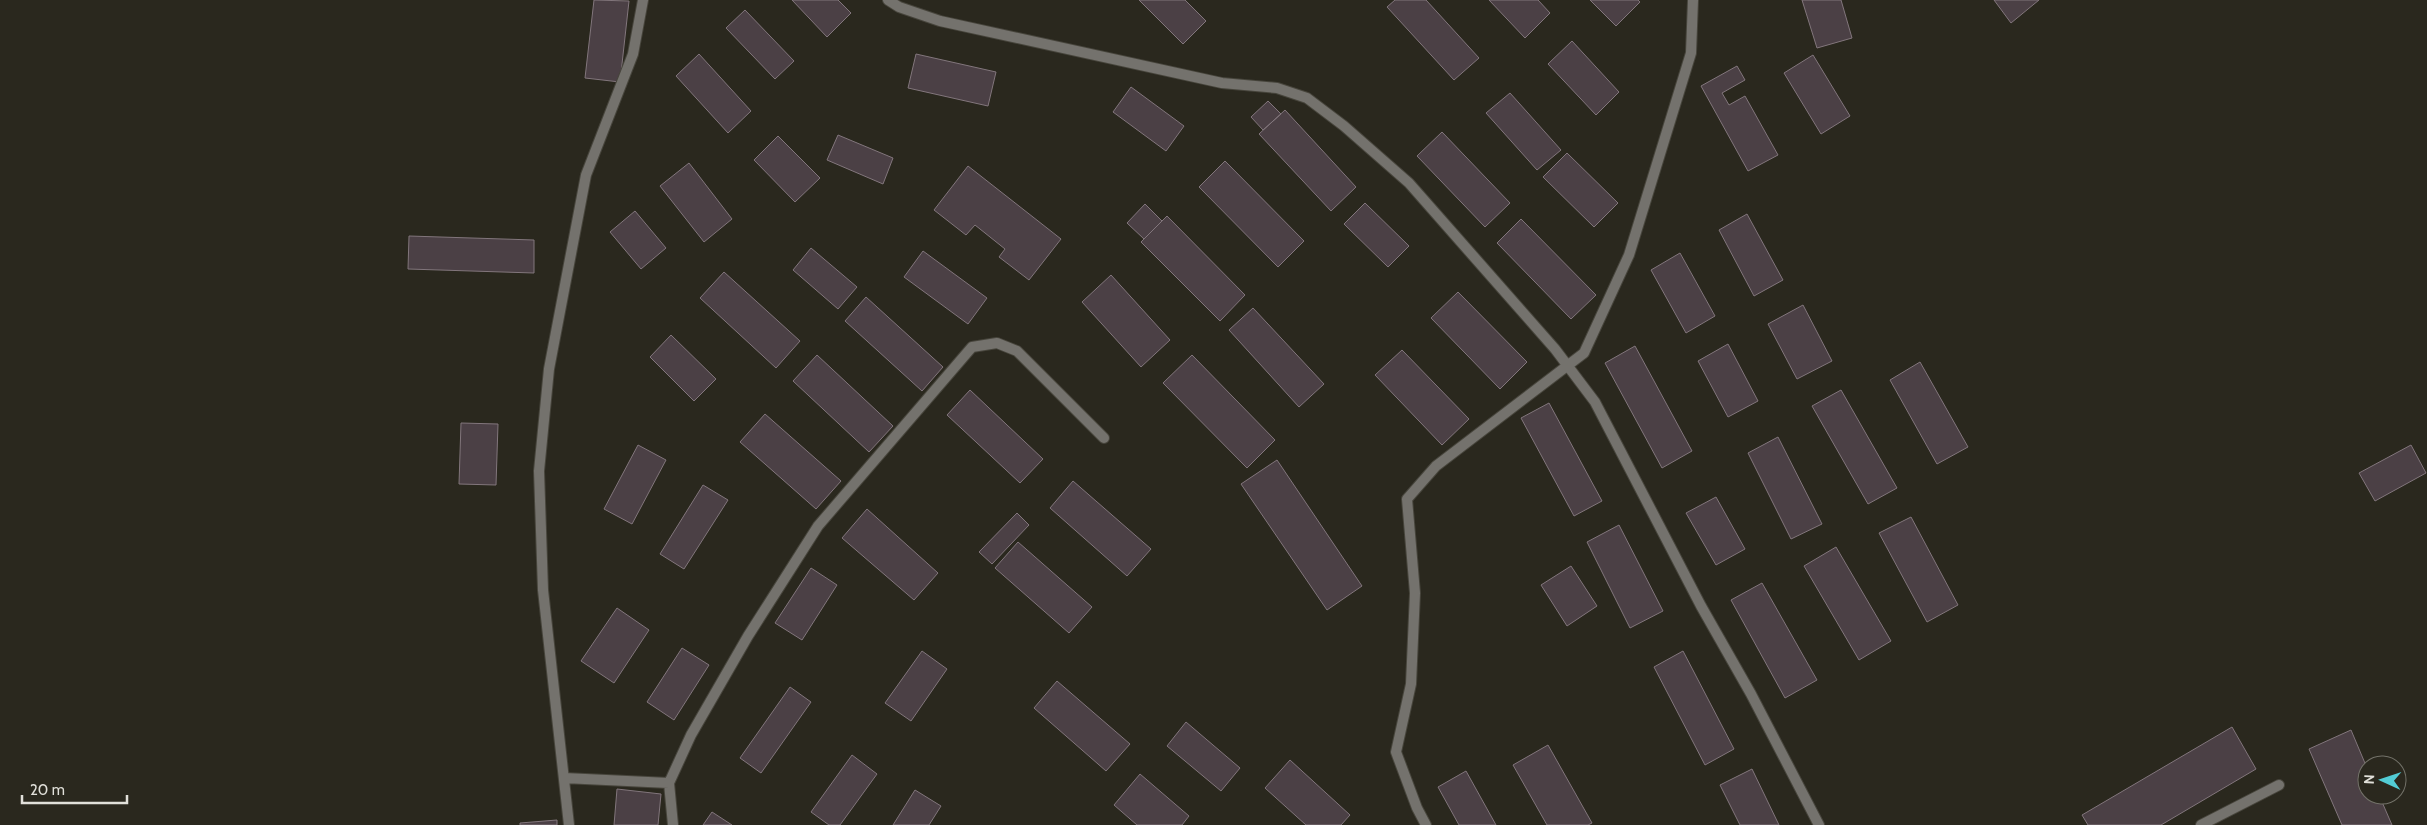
<svg xmlns="http://www.w3.org/2000/svg" width="2427" height="825" font-family="Cabin,sans-serif">
<style>
.building{fill:#4b4045;stroke:#82767c}
.lines{fill:none;stroke-linecap:round;stroke-linejoin:round}
.service-casing{stroke:#47453c;stroke-width:12}
.minor-casing{stroke:#47453c;stroke-width:12}
.service{stroke:#74726d;stroke-width:10}
.minor{stroke:#74726d;stroke-width:10}
</style>
<rect width="100%" height="100%" fill="#2a281e"/>
<!-- building -->
<path class="building" d="M594,0l35,1 -9,81 -35,-4z
M792,0h46l13,13 -24,24z
M1139,0h46l21,21 -23,23z
M1395,0h31l53,58 -25,22 -67,-73z
M1489,0h49l12,13 -25,25z
M1590,0h48l2,2 -24,24z
M1802,0h39l11,38 -35,10z
M1994,0h45l-28,23z
M745,10l49,51 -19,18 -49,-51z
M1572,41l47,51 -23,23 -48,-51z
M699,54l52,57 -23,22 -52,-57z
M916,54l80,18 -8,34 -80,-18z
M1813,55l37,61 -29,18 -37,-61z
M1737,66l8,14 -23,13 7,12 16,-9 33,59 -30,16 -47,-85z
M1131,87l53,39 -18,25 -53,-39z
M1510,93l51,57 -24,20 -51,-57z
M1268,101l13,13 -18,16 -12,-13z
M1285,110l71,77 -25,24 -72,-77z
M1442,132l68,71 -25,24 -68,-71z
M838,135l55,23 -10,26 -56,-24z
M778,136l42,42 -25,24 -41,-42z
M1567,153l51,50 -24,24 -51,-50z
M1225,161l79,80 -26,26 -79,-80z
M689,163l43,56 -28,23 -44,-56z
M968,166l93,73 -32,41 -30,-23 6,-8 -30,-24 -9,10 -32,-25z
M1365,203l44,43 -21,21 -44,-43z
M1145,204l17,17 -18,18 -17,-16z
M635,211l31,37 -25,21 -31,-37z
M1747,214l36,66 -29,16 -35,-66z
M1167,216l78,79 -25,26 -79,-79z
M1521,219l75,76 -25,24 -74,-76z
M409,236l125,4v33l-126,-4z
M811,248l46,39 -19,22 -45,-39z
M923,251l64,47 -19,26 -64,-47z
M1680,253l35,63 -29,17 -35,-63z
M724,272l76,69 -24,27 -76,-70z
M1111,275l59,65 -29,27 -59,-65z
M1458,292l69,70 -27,27 -69,-71z
M866,297l77,70 -21,24 -77,-70z
M1803,305l29,56 -35,18 -29,-55z
M1253,308l71,76 -25,23 -70,-77z
M671,335l45,44 -22,22 -44,-44z
M1728,344l30,57 -30,16 -30,-56z
M1635,346l57,105 -30,17 -57,-105z
M1402,350l67,69 -27,26 -67,-70z
M817,355l76,71 -24,26 -76,-71z
M1192,355l83,85 -28,28 -84,-85z
M1920,362l48,85 -31,17 -47,-84z
M970,390l73,69 -23,24 -73,-68z
M1841,390l56,98 -29,16 -56,-98z
M1549,403l53,98 -28,15 -53,-98z
M765,414l76,67 -25,28 -76,-67z
M461,423l37,1 -2,61 -37,-1z
M1778,437l44,87 -31,15 -43,-86z
M638,445l28,15 -34,64 -28,-15z
M2411,445l15,28 -51,28 -16,-28z
M1277,460l85,126 -35,24 -86,-126z
M1073,481l78,68 -24,27 -77,-68z
M703,485l25,15 -44,69 -24,-15z
M1716,497l29,52 -29,16 -30,-52z
M867,509l71,64 -24,27 -72,-62z
M1017,513l12,12 -37,39 -13,-12z
M1911,517l47,88 -31,17 -48,-89z
M1619,525l44,86 -33,17 -43,-86z
M1018,542l74,65 -23,26 -74,-65z
M1836,547l55,94 -32,19 -55,-94z
M1571,566l26,40 -30,20 -26,-41z
M811,568l26,17 -35,55 -27,-17z
M1762,583l55,97 -32,18 -54,-98z
M617,608l32,22 -35,53 -33,-22z
M682,648l27,17 -35,55 -27,-18z
M922,651l25,18 -36,52 -26,-18z
M1683,651l51,98 -29,16 -51,-98z
M1057,681l73,63 -24,27 -72,-63z
M790,687l21,15 -50,71 -21,-15z
M1186,722l54,46 -19,23 -54,-45z
M2232,727l24,42 -95,56h-73l-6,-10z
M2351,730l16,38v27h12l13,30h-50l-33,-76z
M1548,745l44,78 -4,2h-41l-34,-60z
M852,755l25,19 -37,51h-11l-18,-13z
M1290,760l60,55 -9,10h-35l-41,-37z
M1752,769l27,56h-39l-20,-40z
M1466,771l30,54h-37l-21,-38z
M1140,774l49,42 -7,9h-45l-23,-20z
M617,789l44,5 -3,31h-44z
M915,790l26,16 -12,19h-36z
M712,812l20,13h-29z
M557,820v5h-37v-2z"/>
<g class="lines">
<!-- service casing -->
<g class="service-casing">
<path id="service" d="M2201,825l78,-40"/>
</g>
<!-- minor casing -->
<g class="minor-casing">
<path id="minor" d="M888,0l11,7 41,14 282,62 55,5 30,10 37,28 65,57 146,166 40,53 106,204 50,88 68,131
M564,778l105,5 4,42
M669,783l22,-48 57,-99 70,-110 154,-179 25,-4 20,8 87,87
M569,825l-26,-235 -4,-119 10,-102 37,-194 47,-121 10,-54
M1426,825l-9,-17 -21,-56 15,-68 4,-91 -8,-94 29,-33 148,-113 45,-98 62,-202 2,-53"/>
</g>
<!-- service -->
<use href="#service" class="service"/>
<!-- minor -->
<use href="#minor" class="minor"/>
</g>
<!-- north arrow -->
<g transform="translate(2382 780) rotate(273)"><circle r="24" fill="#2a281e" stroke="#737269"/>
<path d="M0-4L9 19L0 12L-9 19Z" fill="#52ccd5"/>
<text y="-8" font-size="14" font-weight="bold" text-anchor="middle" fill="#e1e0da">N</text>
</g>
<!-- scale -->
<path d="M22 795v8h105v-8" fill="none" stroke="#e1e0da" stroke-width="2.5"/>
<text x="30" y="795" font-size="15" fill="#e1e0da" stroke="#2a281e" stroke-width="4" paint-order="stroke">20 m</text>
</svg>
